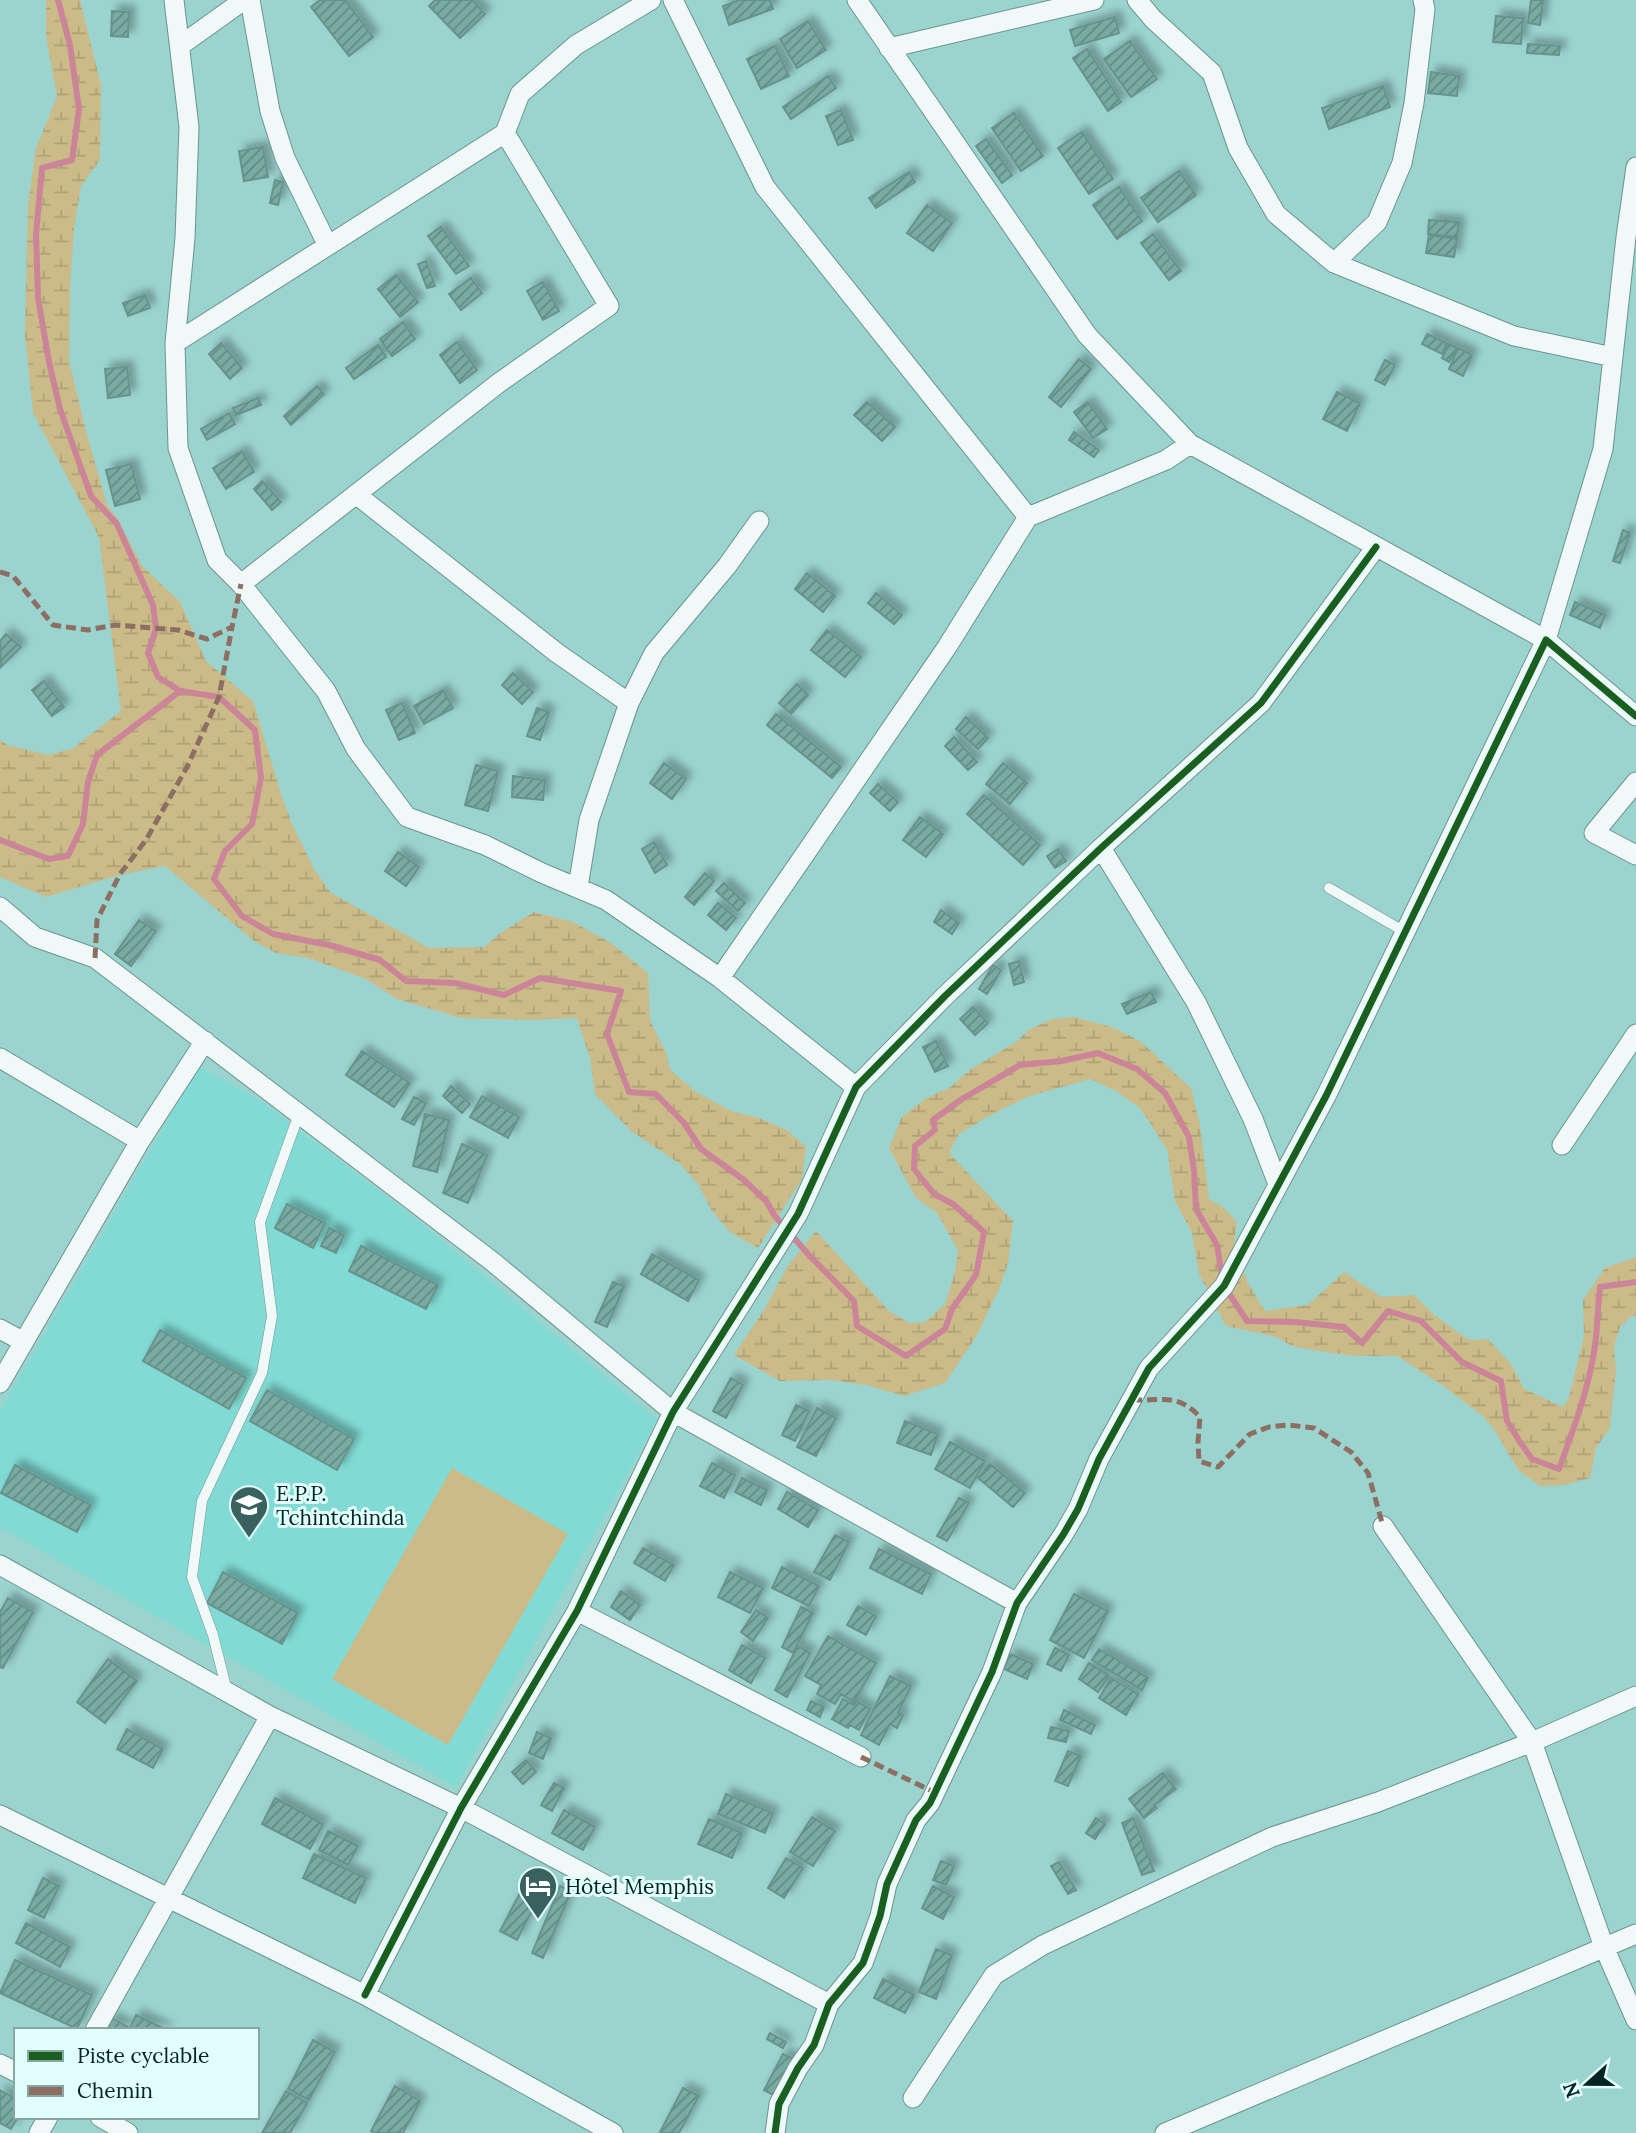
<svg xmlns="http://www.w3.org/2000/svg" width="1636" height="2133" font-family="Lora,serif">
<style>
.built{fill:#81dbd4}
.wetland{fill:url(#wetland-marsh)}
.garden{fill:#cbbb88}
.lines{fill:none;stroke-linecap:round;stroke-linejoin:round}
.stream{stroke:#cc8598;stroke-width:6}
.building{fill:url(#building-hatch);stroke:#68938c;stroke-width:2;filter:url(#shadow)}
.service-casing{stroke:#6b9491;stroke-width:11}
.minor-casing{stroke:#6b9491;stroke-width:21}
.service{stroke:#f0f8f8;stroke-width:10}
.minor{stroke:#f0f8f8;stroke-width:19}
.quiet{stroke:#8d6e63;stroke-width:5;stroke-dasharray:10 5;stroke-linecap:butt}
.cycleway-casing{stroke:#e2fefb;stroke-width:11}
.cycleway{stroke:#1b5e20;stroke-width:7}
.labels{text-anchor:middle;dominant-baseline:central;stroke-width:6;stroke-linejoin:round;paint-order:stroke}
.poi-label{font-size:21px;fill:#022422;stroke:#e2fefb;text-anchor:start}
</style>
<defs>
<pattern id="wetland-marsh" width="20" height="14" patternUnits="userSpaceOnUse" patternTransform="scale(1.75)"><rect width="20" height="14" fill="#cbbb88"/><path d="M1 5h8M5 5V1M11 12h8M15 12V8" fill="none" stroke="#ada175"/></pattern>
<pattern id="building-hatch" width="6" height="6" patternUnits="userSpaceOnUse" patternTransform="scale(1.75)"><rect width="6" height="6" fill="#79aba2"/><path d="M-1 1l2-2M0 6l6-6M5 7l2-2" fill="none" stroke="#618b84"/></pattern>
<filter id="shadow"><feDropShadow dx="6" dy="-6" stdDeviation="3.5" flood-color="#0004"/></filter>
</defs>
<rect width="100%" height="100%" fill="#9bd3cf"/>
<!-- built -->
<path class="built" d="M199,1066l63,36 144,109 251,209 -201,367 -456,-260v-116z"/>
<!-- wetland -->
<path class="wetland" d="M46,0h34l21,85 -1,75 -19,26 -7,43 -4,58 -1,74 17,70 21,74 10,13 25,48 38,36 26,59 47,40 28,93 11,30 22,45 17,24 98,55 55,-1 15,-13 35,-22 39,10 38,21 37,30 2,47 17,35 2,13 8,8 19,16 35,19 28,7 28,12 19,17 -4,32 -44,69 -27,-15 -19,-22 -14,-27 -18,-20 -49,-33 -36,-37 -5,-36 -13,-40 -47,2 -69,-2 -64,-19 -31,-20 -58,-21 -32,-5 -22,-12 -89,-75 -42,8 -77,23 -46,-20v-137l7,5 41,10 24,-6 49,-38 -22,-174 -66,-124 -8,-77 3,-131 8,-57 21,-51 -11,-61z
M1074,1017l38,10 28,14 51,47 9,37 9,74 13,7 15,16 -3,22 14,39 17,28 43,-6 36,-33 37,25 33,-2 19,19 36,26 19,-1 23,25 13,25 39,18 6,-10 15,-62 -1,-35 22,-32 31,-11v59h-5l-11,11 -6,19 2,24 -6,58 -14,20 -6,30 -26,7 -24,1 -21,-15 -26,-43 -10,-12 -41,-31 -45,-29h-42l-37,-5 -26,-5 -16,-9 -50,-11 -27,-52 -7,-41 -17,-32 -8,-52 -27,-41 -24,-17 -26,-12 -63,18 -40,20 -28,17 -10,19 64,68 -5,42 -9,26 -23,48 -31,46 -41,13 -38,-11 -36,-5 -50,1 -46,-26 30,-45 23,-43 29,-36 73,80 20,12 16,-1 20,-18 10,-32 3,-22 -21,-37 -21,-15 -27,-50 13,-31 24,-19 23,-10 22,-19 45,-27 14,-13 22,-10z"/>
<!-- garden -->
<path class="garden" d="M452,1468l116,66 -120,211 -116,-66z"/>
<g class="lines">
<!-- stream -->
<path class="stream" d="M58,0l12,45 9,64 -7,51 -30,8 -6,66 2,64 11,64 11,47 31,87 26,28 36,81 3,24 -8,24 10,24 22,14
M0,840l49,19 19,-3 15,-32 5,-42 9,-27 83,-64 39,6 36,33 6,48 -9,46 -27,27 -11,28 28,37 31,18 56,11 51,15 26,21 49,2 49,12 36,-17 81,13 -14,43 22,58 27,2 28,29 17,26 43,31 23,22 7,13 34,39 46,47 3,25 49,30 39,-27 7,-20 24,-34 8,-43 -31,-28 -19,-10 -20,-25 1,-23 20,-16 -2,-10 29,-21 58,-34 41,-4 37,-8 39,16 28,24 24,44 5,34 2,38 21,36 5,31
M1226,1289l21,32 48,1 49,5 18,16 26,-32 33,10 41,41 39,19 6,40 13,21 12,17 27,10c13,-36 27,-73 34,-111 5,-24 4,-47 7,-71l36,-5"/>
</g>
<!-- building -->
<path class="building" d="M320,0h25l28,37 -24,19 -38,-49z
M435,0h37l13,14 -25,24 -31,-32z
M740,0h30l3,9 -44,16 -6,-19z
M1531,0h12l-3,25 -12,-2z
M112,11l17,1 -1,25 -17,-1z
M1496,16l27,2 -2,26 -28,-2z
M1115,17l4,16 -44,13 -5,-16z
M808,21l18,29 -29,18 -17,-29z
M1130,41l27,38 -26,18 -27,-38z
M1528,44l32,2 -1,9 -32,-2z
M775,46l14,30 -28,13 -14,-30z
M1087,49l34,53 -13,9 -35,-53z
M1431,72l28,4 -2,20 -29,-3z
M828,76l8,12 -45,31 -8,-12z
M1383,86l7,21 -61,22 -7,-21z
M841,110l12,30 -15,5 -12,-29z
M1014,113l29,43 -22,15 -29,-43z
M1082,132l31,47 -24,15 -31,-46z
M986,139l26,36 -10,8 -26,-37z
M263,147l5,30 -24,4 -5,-30z
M1179,171l17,24 -38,27 -17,-24z
M909,172l6,10 -39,26 -7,-10z
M275,180l8,2 -5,23 -8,-2z
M1119,187l23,34 -25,18 -24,-34z
M927,205l25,18 -19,28 -26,-18z
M1429,220l30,2 -2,15 -29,-3z
M441,227l28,39 -13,8 -28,-38z
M1153,234l28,37 -12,9 -28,-37z
M1429,235l28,4 -3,18 -28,-4z
M426,261l9,25 -8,2 -9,-24z
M396,275l22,27 -18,15 -22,-28z
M471,278l11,15 -21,17 -12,-16z
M543,282l16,29 -16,9 -16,-29z
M145,295l5,13 -22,8 -5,-13z
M403,322l12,17 -23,17 -12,-17z
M1427,334l20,9 -5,11 -20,-10z
M457,342l20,28 -17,13 -20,-28z
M221,343l21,25 -12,11 -21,-25z
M1449,344l8,4 -8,14 -7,-4z
M378,345l8,12 -32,22 -8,-11z
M1458,348l14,7 -9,21 -14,-7z
M1079,359l12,10 -30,38 -12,-10z
M1385,360l10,5 -10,20 -10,-5z
M127,367l3,28 -22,3 -3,-29z
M317,386l7,8 -33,31 -7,-9z
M1337,392l23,11 -13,28 -24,-12z
M258,398l3,7 -25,10 -3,-7z
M867,402l28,25 -13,14 -28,-26z
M1088,402l19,27 -14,9 -19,-26z
M229,413l6,11 -28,16 -6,-11z
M1074,432l25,18 -5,7 -25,-17z
M242,451l12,21 -28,17 -13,-21z
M131,464l9,35 -25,7 -9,-36z
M262,481l19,21 -9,8 -18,-21z
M1623,530l7,3 -10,30 -7,-2z
M807,573l28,23 -12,16 -28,-23z
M876,593l26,22 -8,9 -26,-21z
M1575,602l30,13 -5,13 -30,-13z
M827,630l34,27 -16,20 -34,-27z
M6,634l15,13 -20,20 -1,-26z
M513,673l20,19 -11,12 -20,-19z
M44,681l20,26 -12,9 -20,-26z
M797,684l11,11 -17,19 -12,-11z
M443,690l10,18 -29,16 -10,-18z
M402,703l13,30 -16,7 -13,-30z
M537,708l12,4 -9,28 -13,-4z
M776,714l65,53 -9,11 -65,-53z
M966,717l22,21 -10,11 -22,-20z
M954,737l23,25 -9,8 -23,-24z
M664,763l22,16 -14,20 -22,-16z
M1003,763l24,20 -17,21 -24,-20z
M476,765l22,6 -10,40 -23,-6z
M513,776l32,4 -2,20 -31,-3z
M878,784l20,18 -8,9 -20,-18z
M984,795l56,50 -17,20 -56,-51z
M920,817l23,17 -17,23 -23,-17z
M654,842l13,23 -12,8 -13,-24z
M1058,849l8,12 -11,7 -8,-12z
M398,852l21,15 -13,19 -21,-15z
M705,873l9,8 -20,24 -9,-8z
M724,883l21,20 -7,8 -22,-20z
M718,903l18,15 -10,12 -18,-15z
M941,910l18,13 -7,11 -18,-12z
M139,920l17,11 -25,35 -16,-12z
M1019,961l5,21 -10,3 -5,-21z
M993,965l8,5 -14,24 -8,-5z
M1151,992l5,10 -29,12 -5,-10z
M973,1007l15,16 -13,12 -15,-16z
M936,1041l12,25 -13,6 -12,-25z
M362,1051l48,32 -16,24 -48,-32z
M451,1086l19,18 -8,9 -19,-17z
M482,1096l37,21 -11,21 -38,-21z
M414,1097l12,6 -12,22 -12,-6z
M425,1114l24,6 -12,52 -24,-6z
M462,1144l25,11 -19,48 -25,-10z
M287,1204l38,19 -12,25 -38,-20z
M329,1228l15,7 -8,18 -15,-7z
M361,1246l77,39 -12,24 -77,-38z
M652,1254l47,26 -11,21 -47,-27z
M613,1282l11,4 -17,41 -12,-5z
M160,1330l86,48 -17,31 -86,-48z
M731,1378l12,7 -17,33 -13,-7z
M267,1390l87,49 -17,31 -87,-49z
M796,1405l13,6 -14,30 -13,-6z
M817,1408l19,10 -20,38 -19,-9z
M905,1421l33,13 -7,21 -34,-12z
M950,1442l35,19 -15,27 -35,-19z
M712,1463l23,12 -11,23 -24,-12z
M990,1464l35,29 -12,14 -35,-29z
M15,1465l76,40 -14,27 -76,-39z
M742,1478l25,12 -6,15 -26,-13z
M787,1492l31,18 -10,17 -30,-18z
M959,1498l10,5 -22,38 -10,-5z
M835,1535l14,7 -19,38 -16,-8z
M643,1548l31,17 -9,16 -31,-18z
M879,1549l52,25 -9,20 -52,-26z
M782,1567l37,19 -10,20 -37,-18z
M223,1572l75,41 -16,31 -75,-41z
M730,1572l33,16 -13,25 -32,-16z
M621,1591l19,14 -10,15 -19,-13z
M1074,1594l34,17 -24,47 -34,-18z
M8,1598l25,14 -30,56 -3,-1v-55z
M858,1606l18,10 -10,19 -19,-10z
M801,1607l12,6 -20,40 -11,-6z
M756,1610l12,8 -15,23 -12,-9z
M828,1636l48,27 -22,39 -13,-8 -6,10 -18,-10 4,-9 -16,-9z
M742,1645l23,13 -14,25 -22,-13z
M798,1646l12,7 -23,44 -12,-7z
M1055,1648l14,7 -8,16 -14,-7z
M1099,1649l49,29 -6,12 -50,-30z
M1010,1654l23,10 -6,15 -23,-10z
M108,1659l29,22 -32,42 -28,-21z
M1089,1663l20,13 -11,16 -19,-13z
M890,1676l21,10 -13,27 5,2 -6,13 -7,-4 -11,21 -18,-10z
M1111,1678l27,16 -12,21 -27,-17z
M843,1699l11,6 2,-4 14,8 -11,21 -9,-5 -2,3 -16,-9z
M811,1701l13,6 -4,10 -13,-7z
M1064,1710l31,15 -4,9 -31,-14z
M1051,1727l18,4 -3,11 -18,-4z
M127,1729l36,20 -10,19 -36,-19z
M537,1732l14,6 -8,21 -14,-6z
M1068,1751l13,5 -13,30 -13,-5z
M526,1760l10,12 -13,12 -11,-12z
M1163,1773l13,16 -22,16 3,3 -13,10 -15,-19z
M554,1783l10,5 -12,23 -11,-6z
M726,1794l47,19 -8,20 -47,-19z
M275,1798l48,26 -13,25 -48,-25z
M564,1810l31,17 -12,23 -31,-17z
M812,1817l23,14 -22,35 -23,-14z
M1096,1818l9,6 -10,15 -9,-6z
M1133,1818l21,53 -12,4 -20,-52z
M709,1819l33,14 -10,25 -34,-14z
M328,1831l30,15 -10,19 -29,-15z
M314,1854l52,24 -11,25 -52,-25z
M786,1858l17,10 -19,30 -16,-10z
M941,1861l13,5 -8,19 -13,-5z
M1059,1862l17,28 -8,4 -17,-28z
M530,1874l16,9 -29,57 -17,-9z
M43,1878l16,8 -15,32 -16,-8z
M560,1886l11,5 -28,67 -11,-5z
M933,1886l21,11 -11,22 -21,-11z
M26,1923l44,24 -10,20 -44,-24z
M936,1949l16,6 -16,44 -17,-7z
M15,1960l77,35 -15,34 -77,-36z
M883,1979l31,16 -9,18 -31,-15z
M136,2015l31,15h-38z
M112,2018l16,9 -2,3h-21z
M770,2033l16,9 -3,6 -16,-9z
M313,2040l22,12 -26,48 -21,-11z
M783,2054l11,5 -19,37 -11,-6z
M395,2086l25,15 -17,32h-28l-4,-2z
M683,2088l16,8 -20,37h-17l-2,-1z
M0,2090l16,9v18h2l-7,12 -11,-6z
M286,2091l21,12 -17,30h-28z"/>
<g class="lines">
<!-- service casing -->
<g class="service-casing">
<path id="service" d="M1329,888l76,44
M227,1691l-14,-56 -21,-58 10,-76 60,-128 10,-57 -12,-94 39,-108"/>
</g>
<!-- minor casing -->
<g class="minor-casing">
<path id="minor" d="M174,0l15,127 -4,111 -10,105 3,105 39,112 24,24 85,107 30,58 51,68 78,28 57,28 64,27 114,78 136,109
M250,0l20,111 15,47 42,86
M673,0l92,187 263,330
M857,0l230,335 103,109 356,196 57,-191 23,-212 10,-70
M1137,0l16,19 59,54 26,75 38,66 58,49 180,73 99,21
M181,45l63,-45
M889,48l205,-48
M1334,263l43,-41 25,-59 12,-60 11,-94 -2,-9
M175,343l330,-210 15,-39 56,-49 75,-45
M357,495l200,158 72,50
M241,584l259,-202 109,-76 -104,-173
M1636,782l-42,51 42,22
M1101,848l95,154 57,117 25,65
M578,887l11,-67 40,-117 25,-50 73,-87 32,-45
M0,907l35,30 60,21 398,304 180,150 344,191
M720,978l227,-331 81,-130 138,-57 24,-16
M0,1058l140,83
M1562,1145l74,-111
M0,1329l24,13
M0,1383l140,-242 65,-100
M1383,1526l149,216 72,205 32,73
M0,1565l270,151 191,92 368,196
M577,1611l284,146
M0,1815l365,180 248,138
M365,1995l96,-187 116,-197 96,-199 125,-198 58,-127 89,-91 156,-148 160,-145 115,-156
M95,2030l175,-314
M0,2064l16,8
M913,2098l81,-123 49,-30 229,-108 106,-35 154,-60 104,-46
M100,2117l28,16
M39,2133l9,-16
M775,2133l4,-29 19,-36 16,-23 15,-41 34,-41 17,-47 7,-32 29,-64 14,-17 62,-131 25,-69 46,-68 15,-26 21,-50 50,-91 75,-82 102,-190 220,-456 90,76
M1165,2133l471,-199"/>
</g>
<!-- service -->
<use href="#service" class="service"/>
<!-- minor -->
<use href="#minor" class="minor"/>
<!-- quiet -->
<path class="quiet" d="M0,572l13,4 40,49 35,5 27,-5 63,5 29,9 25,-12 9,-43
M95,958l2,-38 23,-46 26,-34 41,-73 32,-70 13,-70
M1132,1400c29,1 46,-7 68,17l-2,25 1,19 19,6 32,-33 19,-7 20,-2 25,3 37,24 17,21 15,53
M861,1757l73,35"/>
<!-- cycleway casing -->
<g class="cycleway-casing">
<path id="cycleway" d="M365,1995l96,-187 116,-197 96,-199 125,-198 58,-127 89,-91 156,-148 160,-145 115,-156
M775,2133l4,-29 19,-36 16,-23 15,-41 34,-41 17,-47 7,-32 29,-64 14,-17 62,-131 25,-69 46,-68 15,-26 21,-50 50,-91 75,-82 102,-190 220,-456 90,76"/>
</g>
<!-- cycleway -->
<use href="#cycleway" class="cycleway"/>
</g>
<!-- icons -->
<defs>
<g id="school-pin" transform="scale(2.0125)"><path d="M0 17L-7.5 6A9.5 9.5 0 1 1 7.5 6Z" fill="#38615f" stroke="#e2fefb"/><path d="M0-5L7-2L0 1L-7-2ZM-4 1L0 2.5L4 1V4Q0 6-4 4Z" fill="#fff"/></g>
<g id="hotel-pin" transform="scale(2.0125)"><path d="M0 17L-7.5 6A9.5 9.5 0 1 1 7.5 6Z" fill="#38615f" stroke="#e2fefb"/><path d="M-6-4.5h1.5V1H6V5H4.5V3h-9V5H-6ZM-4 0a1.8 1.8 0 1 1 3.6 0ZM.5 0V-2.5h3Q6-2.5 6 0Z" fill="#fff"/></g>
</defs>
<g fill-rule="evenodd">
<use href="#school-pin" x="249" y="1505"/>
<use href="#hotel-pin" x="538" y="1886"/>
</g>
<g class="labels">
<!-- poi labels -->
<g class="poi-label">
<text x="276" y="1493">E.P.P.<tspan x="276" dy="24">Tchintchinda</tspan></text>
<text x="565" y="1886">Hôtel Memphis</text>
</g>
</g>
<!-- legend -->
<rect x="14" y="2028" width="245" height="91" fill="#e2fefb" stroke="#88a7a4" stroke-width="2"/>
<rect x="28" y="2051" width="35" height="10" fill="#1b5e20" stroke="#88a7a4" stroke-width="2"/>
<text x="77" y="2063" font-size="21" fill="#022422">Piste cyclable</text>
<rect x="28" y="2086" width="35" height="10" fill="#8d6e63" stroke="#88a7a4" stroke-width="2"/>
<text x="77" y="2098" font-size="21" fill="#022422">Chemin</text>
<!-- north arrow -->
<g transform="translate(1587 2084) rotate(249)" stroke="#e2fefb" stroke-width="5" paint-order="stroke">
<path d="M0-5L12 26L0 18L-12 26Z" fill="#022422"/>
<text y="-10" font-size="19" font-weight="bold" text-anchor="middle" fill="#022422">N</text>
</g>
</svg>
